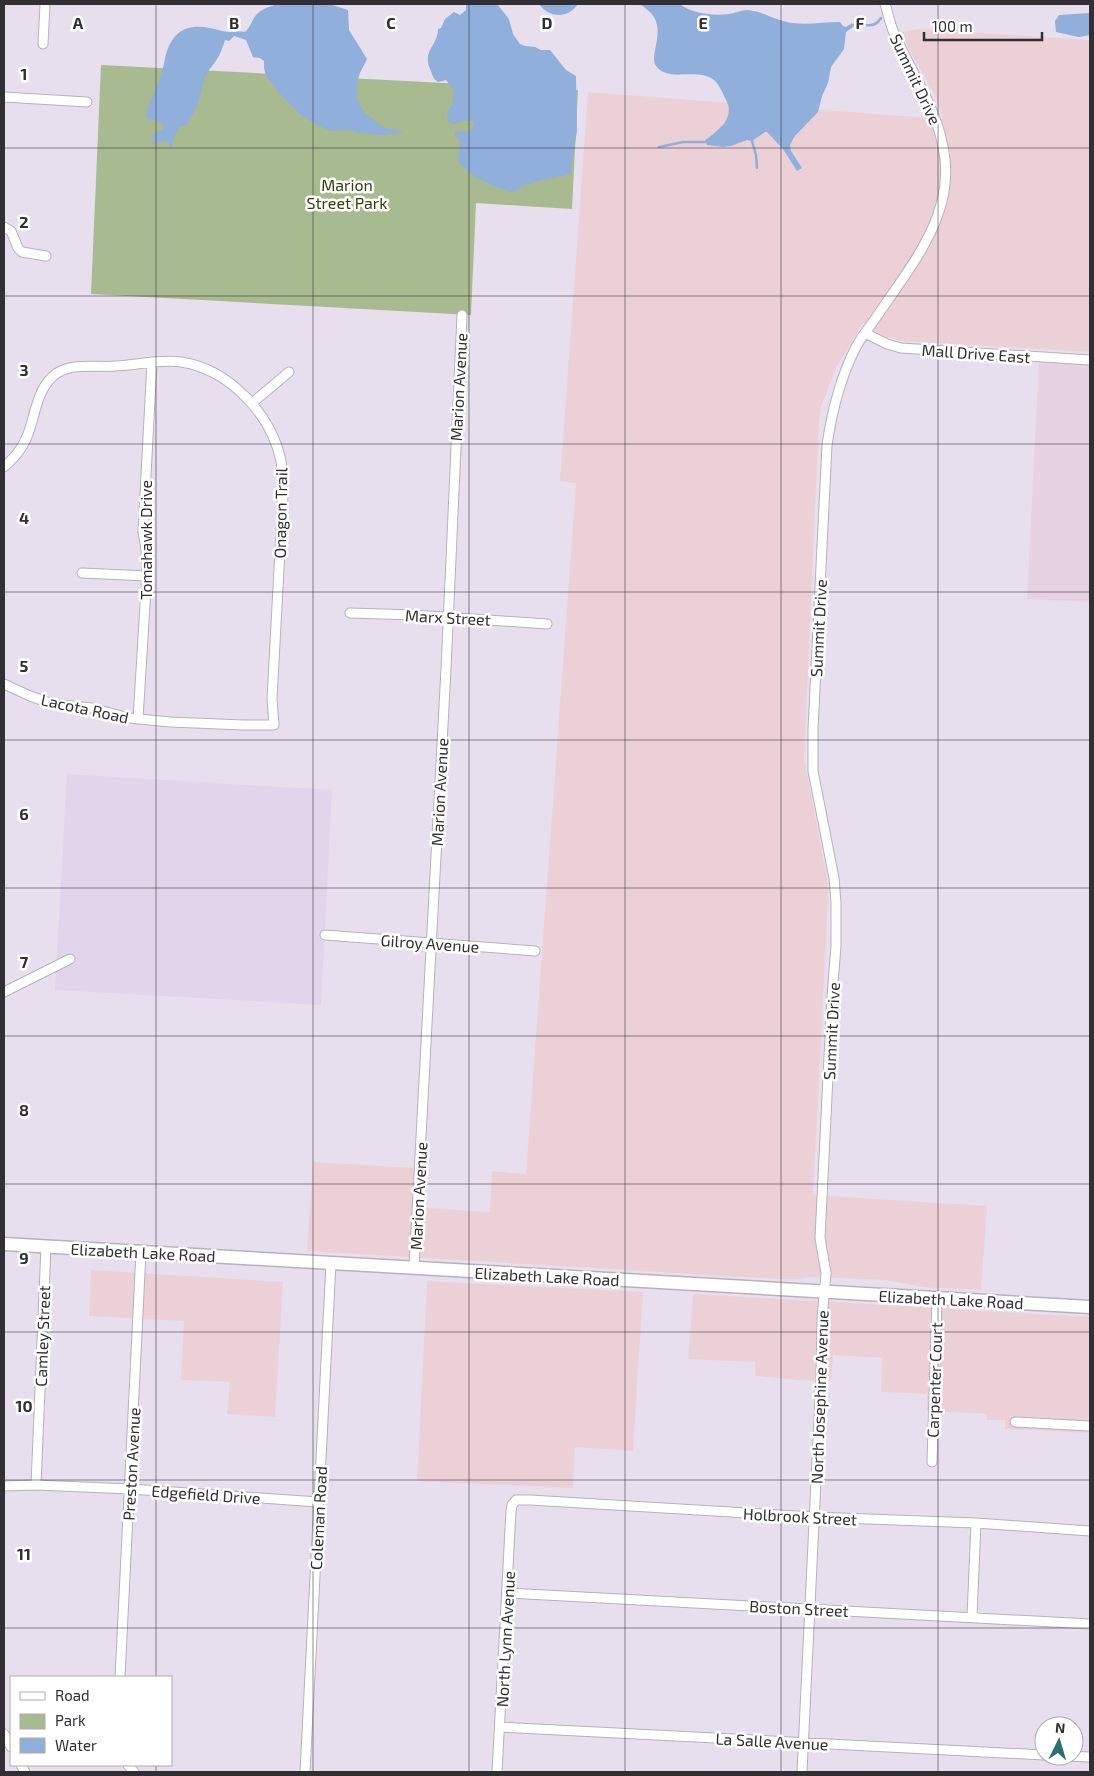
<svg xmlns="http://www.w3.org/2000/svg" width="1094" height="1776" font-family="'Exo 2',sans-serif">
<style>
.commercial{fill:#ebd1d6}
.industrial{fill:#e6d2e1}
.built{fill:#e1d5eb}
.green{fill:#a8ba8f}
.water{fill:#90afda}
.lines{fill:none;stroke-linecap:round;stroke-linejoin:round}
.stream{stroke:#90afda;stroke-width:2.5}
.minor-casing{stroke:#b8b0be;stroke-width:11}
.secondary-casing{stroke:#b8b0be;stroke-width:15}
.minor{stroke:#fff;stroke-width:9}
.secondary{stroke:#fff;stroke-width:12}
.grid{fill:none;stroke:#312e34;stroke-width:1;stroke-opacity:0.55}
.labels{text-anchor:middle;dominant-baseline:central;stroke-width:5;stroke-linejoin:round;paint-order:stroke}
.street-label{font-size:16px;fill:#312e34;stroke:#fff}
.park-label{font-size:16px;fill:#304108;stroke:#fff}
.grid-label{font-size:16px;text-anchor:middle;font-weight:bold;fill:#312e34;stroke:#fff;stroke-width:5;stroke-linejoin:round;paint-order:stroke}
</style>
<rect width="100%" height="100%" fill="#e7dfee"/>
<!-- commercial -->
<path class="commercial" d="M919,29l171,11v312l-189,-11 -19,-6 -19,-12 -27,45 -15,39 -2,14 -15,337 24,126v15l-15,296 174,11 -6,84 -58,-3 -37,-7 -75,-3 -13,2h-20l-471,-28 6,-89 103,6 -2,39 76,5 2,-41 34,3 50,-691 -16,-2 28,-389 355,27 -8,-24 -27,-48 -6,-15z
M91,1270l192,12 -8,135 -48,-3 3,-32 -49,-2 3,-59 -95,-5z
M427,1281l216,11 -10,159 -58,-4 -2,41 -156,-7z
M693,1294l397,23v116l-85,-4v-9h-18v-6l-60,-3v-17l-46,-2 1,-34 -49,-3 -2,26h-20l-56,-5v-14l-67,-3z"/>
<!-- industrial -->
<path class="industrial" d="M1039,361l51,3v238l-63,-3z"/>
<!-- built -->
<path class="built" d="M67,774l265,16 -11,215 -266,-15z"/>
<!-- green -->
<path class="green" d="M101,65l477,25 -6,119 -96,-6 -5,112 -380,-21z"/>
<!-- water -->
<path class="water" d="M278,4h51l19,6 1,20 18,29c-2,5 -5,9 -7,14 -10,27 2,41 24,54 6,3 13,2 19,6l-24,2 -35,-5 -13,1 -14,-6 -17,-11 -17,-17 -17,-21 -2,-8v-7l-4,-3 -7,-1 -7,-17 -12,-4 -5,5 -4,-1c-3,11 -8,21 -16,30 -6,7 -7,21 -10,30 -3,9 -8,17 -12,25l-10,2 2,2 -5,8 -2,10 -2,1 -1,-4 -2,-4 -15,5 1,-11 9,-4 2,-6 -17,-6 -1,-5c4,-12 10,-24 14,-36 4,-8 4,-18 7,-26 10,-28 31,-27 55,-20 7,2 15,-1 23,1 6,-5 6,-11 11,-17 5,-6 15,-9 22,-11z
M466,4h31l12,15 4,15 7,10 5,2 10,1 6,3h9l16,20 10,6 1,55 -7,43c-20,5 -39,6 -57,18 -13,-2 -49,-18 -54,-31 -2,-6 2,-12 0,-19l2,-4 -6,-1v-5l15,-1 3,-4 1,-5 -2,-1h-9l-9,3 -6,-2 -1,-11 5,-5 2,-15 -8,-11 -8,2c-6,-4 -5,-7 -8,-13 -8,-19 8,-23 8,-40l3,-1 4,-9 9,-7 6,3 6,-5z
M539,4h39c-10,15 -29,14 -39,0z
M640,4h40c12,10 34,12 49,10 7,-1 12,-4 19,-4 16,2 29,11 45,13 15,2 31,-1 47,-1l3,4 3,1 6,-4 1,4 -7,5 -2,17 -13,18 -3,16 -6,13 -4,16 -24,25 -4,8 1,6 11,17 -5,3 -14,-22 -16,-17h-2l-13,9 -5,-1 -16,6 -8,1 -16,-2 -2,-5c7,-4 12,-10 18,-15 6,-8 8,-16 3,-25 -3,-6 -7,-16 -12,-20 -18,-13 -45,3 -58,-14 -7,-9 8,-32 -2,-49 -3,-5 -9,-9 -14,-13z
M1090,13v22l-11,2 -23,-5 -1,-11 4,-6z"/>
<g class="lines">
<!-- stream -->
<path class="stream" d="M853,25c11,-2 21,5 28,-7
M752,141l4,14 1,13
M659,147l24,-5h22"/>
<!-- minor casing -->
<g class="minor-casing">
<path id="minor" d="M43,44l2,-40
M4,97l83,5
M4,227l7,4 7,17 4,4 24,4
M865,333l22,11 14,4 189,12
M252,403l37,-31
M4,467c11,-10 19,-19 24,-33 8,-21 9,-47 29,-61 18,-11 39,-5 59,-7 21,-1 44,-7 65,-4 48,7 90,52 100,99 2,10 1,23 2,34l-11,204 2,26h-31l-73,-3 -41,-4 -37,-10 -39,-4 -23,-8 -26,-12
M82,573l65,3
M350,613l64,2 133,9
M138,719l9,-147 -1,-23 -3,-17 9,-170
M325,935l210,16
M4,992l66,-33
M414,1268l32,-599 16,-354
M1015,1422l75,4
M932,1462l5,-164
M36,1485l10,-239
M4,1486l32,-1 94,4 188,13
M508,1593l582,31
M972,1617l4,-94
M120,1677l21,-425
M500,1727l544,28
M4,1734l7,13
M1065,1756l25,1
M21,1765l4,7
M128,1765l6,7
M305,1772l26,-509
M497,1772l14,-261 1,-6 4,-5h14l284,17 162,6 114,8
M802,1772l19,-395 1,-58 4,-46 -6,-35 12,-242 4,-50v-43l-2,-25 -21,-107v-42l14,-284c5,-34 13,-67 29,-98 5,-10 13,-19 19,-28 32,-48 77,-99 70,-160 -6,-50 -32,-82 -51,-126 -4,-9 -6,-20 -9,-29"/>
</g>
<!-- secondary casing -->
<g class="secondary-casing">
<path id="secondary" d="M4,1244l1086,63"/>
</g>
<!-- minor -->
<use href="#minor" class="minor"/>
<!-- secondary -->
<use href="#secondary" class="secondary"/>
</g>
<!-- grid -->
<path class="grid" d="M156,4v1673M313,4v1768M469,4v1768M625,4v1768M781,4v1768M938,4v1768M4,148h1086M4,296h1086M4,444h1086M4,592h1086M4,740h1086M4,888h1086M4,1036h1086M4,1184h1086M4,1332h1086M4,1480h1086M4,1628h1086M156,1765v7"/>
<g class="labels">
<!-- street labels -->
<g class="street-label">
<text transform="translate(916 79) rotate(65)">Summit Drive</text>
<text transform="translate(976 353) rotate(4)">Mall Drive East</text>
<text transform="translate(458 387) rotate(-87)">Marion Avenue</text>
<text transform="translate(280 513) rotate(-89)">Onagon Trail</text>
<text transform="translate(145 540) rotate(-90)">Tomahawk Drive</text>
<text transform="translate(448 617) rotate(3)">Marx Street</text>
<text transform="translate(818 628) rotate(-87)">Summit Drive</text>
<text transform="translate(85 708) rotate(12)">Lacota Road</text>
<text transform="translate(439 792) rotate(-87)">Marion Avenue</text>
<text transform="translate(430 943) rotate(4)">Gilroy Avenue</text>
<text transform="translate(831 1031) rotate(-87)">Summit Drive</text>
<text transform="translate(418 1196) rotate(-87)">Marion Avenue</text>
<text transform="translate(143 1252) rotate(3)">Elizabeth Lake Road</text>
<text transform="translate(547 1276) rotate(3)">Elizabeth Lake Road</text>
<text transform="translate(951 1299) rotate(3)">Elizabeth Lake Road</text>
<text transform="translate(42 1336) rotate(-88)">Camley Street</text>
<text transform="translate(934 1380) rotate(-88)">Carpenter Court</text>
<text transform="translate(819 1397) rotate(-88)">North Josephine Avenue</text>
<text transform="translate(131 1464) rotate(-87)">Preston Avenue</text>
<text transform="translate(206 1494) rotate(4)">Edgefield Drive</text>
<text transform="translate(800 1516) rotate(3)">Holbrook Street</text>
<text transform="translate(318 1518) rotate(-87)">Coleman Road</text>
<text transform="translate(799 1608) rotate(3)">Boston Street</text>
<text transform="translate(505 1639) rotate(-87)">North Lynn Avenue</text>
<text transform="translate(772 1741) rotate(3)">La Salle Avenue</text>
</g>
<!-- park labels -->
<g class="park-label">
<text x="347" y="184">Marion<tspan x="347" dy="18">Street Park</tspan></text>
</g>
</g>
<g class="grid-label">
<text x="78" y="29">A</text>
<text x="234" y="29">B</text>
<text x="391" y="29">C</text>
<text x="547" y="29">D</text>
<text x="703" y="29">E</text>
<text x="860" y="29">F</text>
<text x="24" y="80">1</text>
<text x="24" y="228">2</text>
<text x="24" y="376">3</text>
<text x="24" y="524">4</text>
<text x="24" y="672">5</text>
<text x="24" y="820">6</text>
<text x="24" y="968">7</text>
<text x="24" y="1116">8</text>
<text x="24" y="1264">9</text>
<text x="24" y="1412">10</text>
<text x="24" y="1560">11</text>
</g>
<!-- border -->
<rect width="1094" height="1776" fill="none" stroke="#312e34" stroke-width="10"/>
<!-- legend -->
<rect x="10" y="1676" width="162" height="90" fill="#ffffff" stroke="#adabae"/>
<rect x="20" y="1692" width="25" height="8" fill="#ffffff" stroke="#adabae"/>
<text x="55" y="1701" font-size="15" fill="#312e34">Road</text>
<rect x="20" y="1714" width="25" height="15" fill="#a8ba8f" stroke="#adabae"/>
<text x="55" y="1726" font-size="15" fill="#312e34">Park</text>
<rect x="20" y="1738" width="25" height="15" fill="#90afda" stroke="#adabae"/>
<text x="55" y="1751" font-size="15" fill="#312e34">Water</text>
<!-- north arrow -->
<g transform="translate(1059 1741) rotate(5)"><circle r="24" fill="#ffffff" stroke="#adabae"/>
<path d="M0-4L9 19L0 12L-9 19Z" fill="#297169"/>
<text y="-8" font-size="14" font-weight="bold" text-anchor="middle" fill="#312e34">N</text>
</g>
<!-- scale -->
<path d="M924 32v8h118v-8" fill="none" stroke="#312e34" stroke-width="2.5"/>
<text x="932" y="32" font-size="15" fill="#312e34" stroke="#ffffff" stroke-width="4" paint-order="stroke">100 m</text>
</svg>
